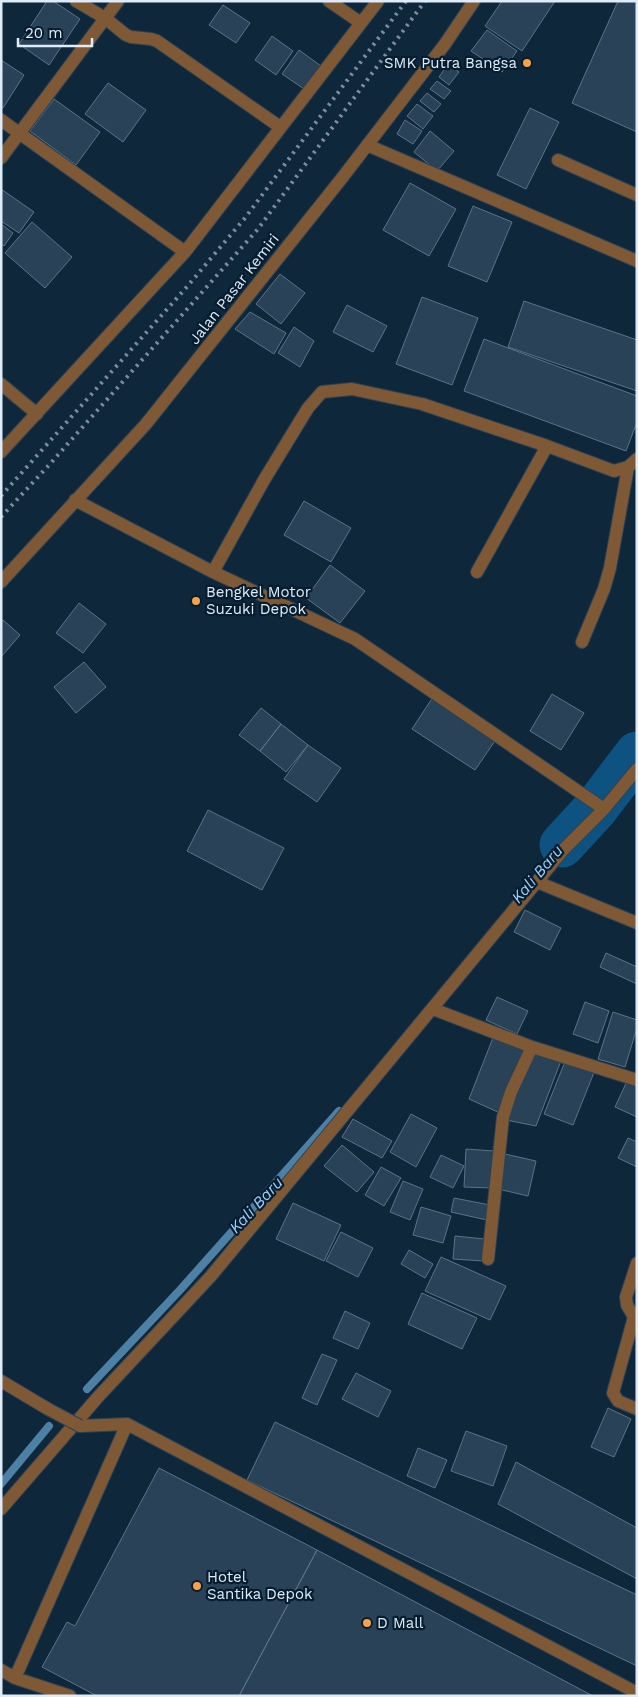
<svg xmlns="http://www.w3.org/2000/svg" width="638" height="1697" font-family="'Work Sans',sans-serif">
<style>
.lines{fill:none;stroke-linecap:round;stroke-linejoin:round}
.stream{stroke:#4c80a5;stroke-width:8}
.river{stroke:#0d5281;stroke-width:45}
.building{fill:#2a4257;stroke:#597389}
.minor-casing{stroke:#2c4355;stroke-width:14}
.minor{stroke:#7f5935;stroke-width:12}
.rail{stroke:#7b8e9e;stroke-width:4;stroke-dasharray:2.5 5;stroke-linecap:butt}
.minor-bridge-casing{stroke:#2c4355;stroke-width:14;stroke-linecap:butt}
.minor-bridge{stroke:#7f5935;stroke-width:12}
.poi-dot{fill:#f8a14a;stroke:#061d30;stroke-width:2}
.labels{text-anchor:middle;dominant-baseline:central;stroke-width:4.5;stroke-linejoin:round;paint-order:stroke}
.poi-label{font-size:15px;fill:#deecf9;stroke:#061d30;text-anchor:start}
.street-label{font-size:15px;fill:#deecf9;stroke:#061d30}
.water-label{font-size:16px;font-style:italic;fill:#9ecff9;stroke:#061d30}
</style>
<rect width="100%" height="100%" fill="#0f273a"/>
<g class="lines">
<!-- stream -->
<path class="stream" d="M87,1389l93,-99 159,-179
M1,1484l48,-58"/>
<!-- river -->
<path class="river" d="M562,845l34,-37 41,-54"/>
</g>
<!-- building -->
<path class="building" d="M47,1h6l27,18 -31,46 -30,-21z
M502,1h53l-33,50 -37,-25z
M618,1h19v131l-65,-29z
M223,5l27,18 -14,20 -27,-18z
M487,30l30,21 -15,21 -31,-21z
M272,36l21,15 -17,24 -21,-15z
M299,50l22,16 -17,23 -22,-15z
M1,60l23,15 -21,33 -2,-2z
M448,64l11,8 -10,13 -10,-8z
M437,81l14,10 -7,8 -14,-10z
M108,83l38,27 -23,32 -38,-28z
M427,93l14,11 -7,8 -14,-11z
M54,99l46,33 -24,33 -46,-34z
M417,104l16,12 -10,13 -16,-13z
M530,108l29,14 -33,67 -29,-14z
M405,120l17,11 -9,13 -16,-10z
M430,131l24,20 -17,20 -23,-19z
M410,183l46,26 -27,47 -46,-26z
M1,189l33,23 -15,21 -18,-12z
M473,206l39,16 -25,60 -39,-16z
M32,222l40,35 -27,31 -40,-35z
M1,224l12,9 -9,13 -3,-2z
M280,274l25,19 -24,31 -25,-20z
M422,297l56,21 -26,67 -56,-21z
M524,301l113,39v51l-129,-44z
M347,305l40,21 -14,26 -40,-20z
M250,312l36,21 -12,21 -39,-25z
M294,327l20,14 -14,26 -22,-14z
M484,339l153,57v26l-11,29 -162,-60z
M304,501l47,27 -20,34 -47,-27z
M330,565l35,26 -25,32 -34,-25z
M79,603l27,21 -23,29 -27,-20z
M3,620l17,15 -19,22v-35z
M84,662l22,25 -30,26 -22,-26z
M552,694l32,19 -23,37 -31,-19z
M433,697l64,41 -22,32 -63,-41z
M261,708l20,16 -21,27 -21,-16z
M281,724l27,21 -22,27 -26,-21z
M308,745l33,23 -24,34 -33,-23z
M208,810l76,38 -22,42 -75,-39z
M525,910l36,18 -11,22 -36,-18z
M606,953l31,14v17l-37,-17z
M497,997l31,14 -11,23 -31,-14z
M585,1002l24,9 -11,32 -25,-9z
M613,1012l24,8v8l-12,39 -27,-8z
M494,1035l31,13 -25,65 -31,-14z
M533,1048l29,10 -26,68 -30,-6z
M566,1059l29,11 -22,55 -29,-11z
M628,1079l9,4v34l-22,-10z
M411,1114l26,14 -21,39 -26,-15z
M353,1119l39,22 -10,17 -40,-21z
M628,1138l9,4v25l-19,-9z
M342,1145l32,27 -17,20 -33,-26z
M466,1149l28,2 -2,37 -28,-1z
M505,1154l31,7 -8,35 -30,-7z
M441,1155l23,11 -11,22 -23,-11z
M381,1167l20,11 -17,28 -19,-11z
M403,1181l20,8 -13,31 -20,-8z
M454,1198l36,7 -3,15 -36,-8z
M293,1203l48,22 -17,36 -48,-22z
M421,1207l30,9 -8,27 -30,-8z
M341,1232l32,16 -15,29 -32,-16z
M455,1236l30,3 -2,22 -30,-2z
M409,1250l24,14 -8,14 -24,-14z
M441,1257l65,29 -16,34 -65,-29z
M422,1293l55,25 -15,31 -54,-25z
M345,1311l25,12 -12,26 -25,-11z
M322,1354l15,6 -20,45 -15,-7z
M356,1373l35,18 -13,26 -36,-18z
M608,1408l23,11 -17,38 -23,-10z
M275,1422l362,173v71l-390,-186z
M466,1431l41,15 -14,40 -42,-15z
M418,1448l29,12 -12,28 -28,-12z
M516,1462l121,66v51l-139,-75z
M159,1468l158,82 -78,146h-142l-55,-29 25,-45 8,4z
M317,1550l276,146h-354z"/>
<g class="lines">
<!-- minor casing -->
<g class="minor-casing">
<path id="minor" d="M76,1l29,17 21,17 5,2 20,2 6,2 123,86
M329,1l32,22
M1,120l184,132
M367,145l270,116
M1,158l117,-157
M558,160l79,35
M1,384l36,30
M1,452l184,-200 193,-251
M75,500l138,72 142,67 249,170
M213,572l51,-92 44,-72 14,-16 30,-3 70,15 125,42 67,25 14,-4 9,-8
M477,572l70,-126
M1,582l145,-158 196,-246 103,-134 29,-43
M582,642l22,-53 6,-21 18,-101
M537,882l100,41
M433,1009l99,38 105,33
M488,1259l15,-142 8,-25 21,-45
M637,1263l-11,34 1,8 7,12 -21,76 5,8 19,8
M1,1381l47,28
M80,1426l47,-2 510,269
M1,1509l97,-112 113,-121 353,-427 40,-40 33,-40
M1,1670l14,8 55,18
M15,1678l112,-254"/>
</g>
<!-- minor -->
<use href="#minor" class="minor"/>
<!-- rail -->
<path class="rail" d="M1,496l184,-207 60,-71 161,-217
M1,517l48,-52 209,-236 167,-228"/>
<!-- minor-bridge casing -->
<g class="minor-bridge-casing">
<path id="minor-bridge" d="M48,1409l32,17"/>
</g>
<!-- minor-bridge -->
<use href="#minor-bridge" class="minor-bridge"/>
</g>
<!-- markers -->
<g class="poi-dot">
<circle cx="527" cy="63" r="5"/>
<circle cx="196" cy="601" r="5"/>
<circle cx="197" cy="1586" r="5"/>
<circle cx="367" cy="1623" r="5"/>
</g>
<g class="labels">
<!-- poi labels -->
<g class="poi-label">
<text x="517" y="63" text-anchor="end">SMK Putra Bangsa</text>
<text x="206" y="592">Bengkel Motor<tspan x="206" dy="17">Suzuki Depok</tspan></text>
<text x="207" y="1577">Hotel<tspan x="207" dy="17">Santika Depok</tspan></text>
<text x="377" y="1623">D Mall</text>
</g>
<!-- street labels -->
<g class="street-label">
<text transform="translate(234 289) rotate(-52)">Jalan Pasar Kemiri</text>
</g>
<!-- water labels -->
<g class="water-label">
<text transform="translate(537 874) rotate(-50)">Kali Baru</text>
<text transform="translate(256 1205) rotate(-47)">Kali Baru</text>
</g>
</g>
<!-- border -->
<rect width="638" height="1697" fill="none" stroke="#deecf9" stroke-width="5"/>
<!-- scale -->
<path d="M18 38v8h74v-8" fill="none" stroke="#deecf9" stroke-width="2.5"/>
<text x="25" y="38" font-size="15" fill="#deecf9" stroke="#061d30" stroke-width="4" paint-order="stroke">20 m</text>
</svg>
